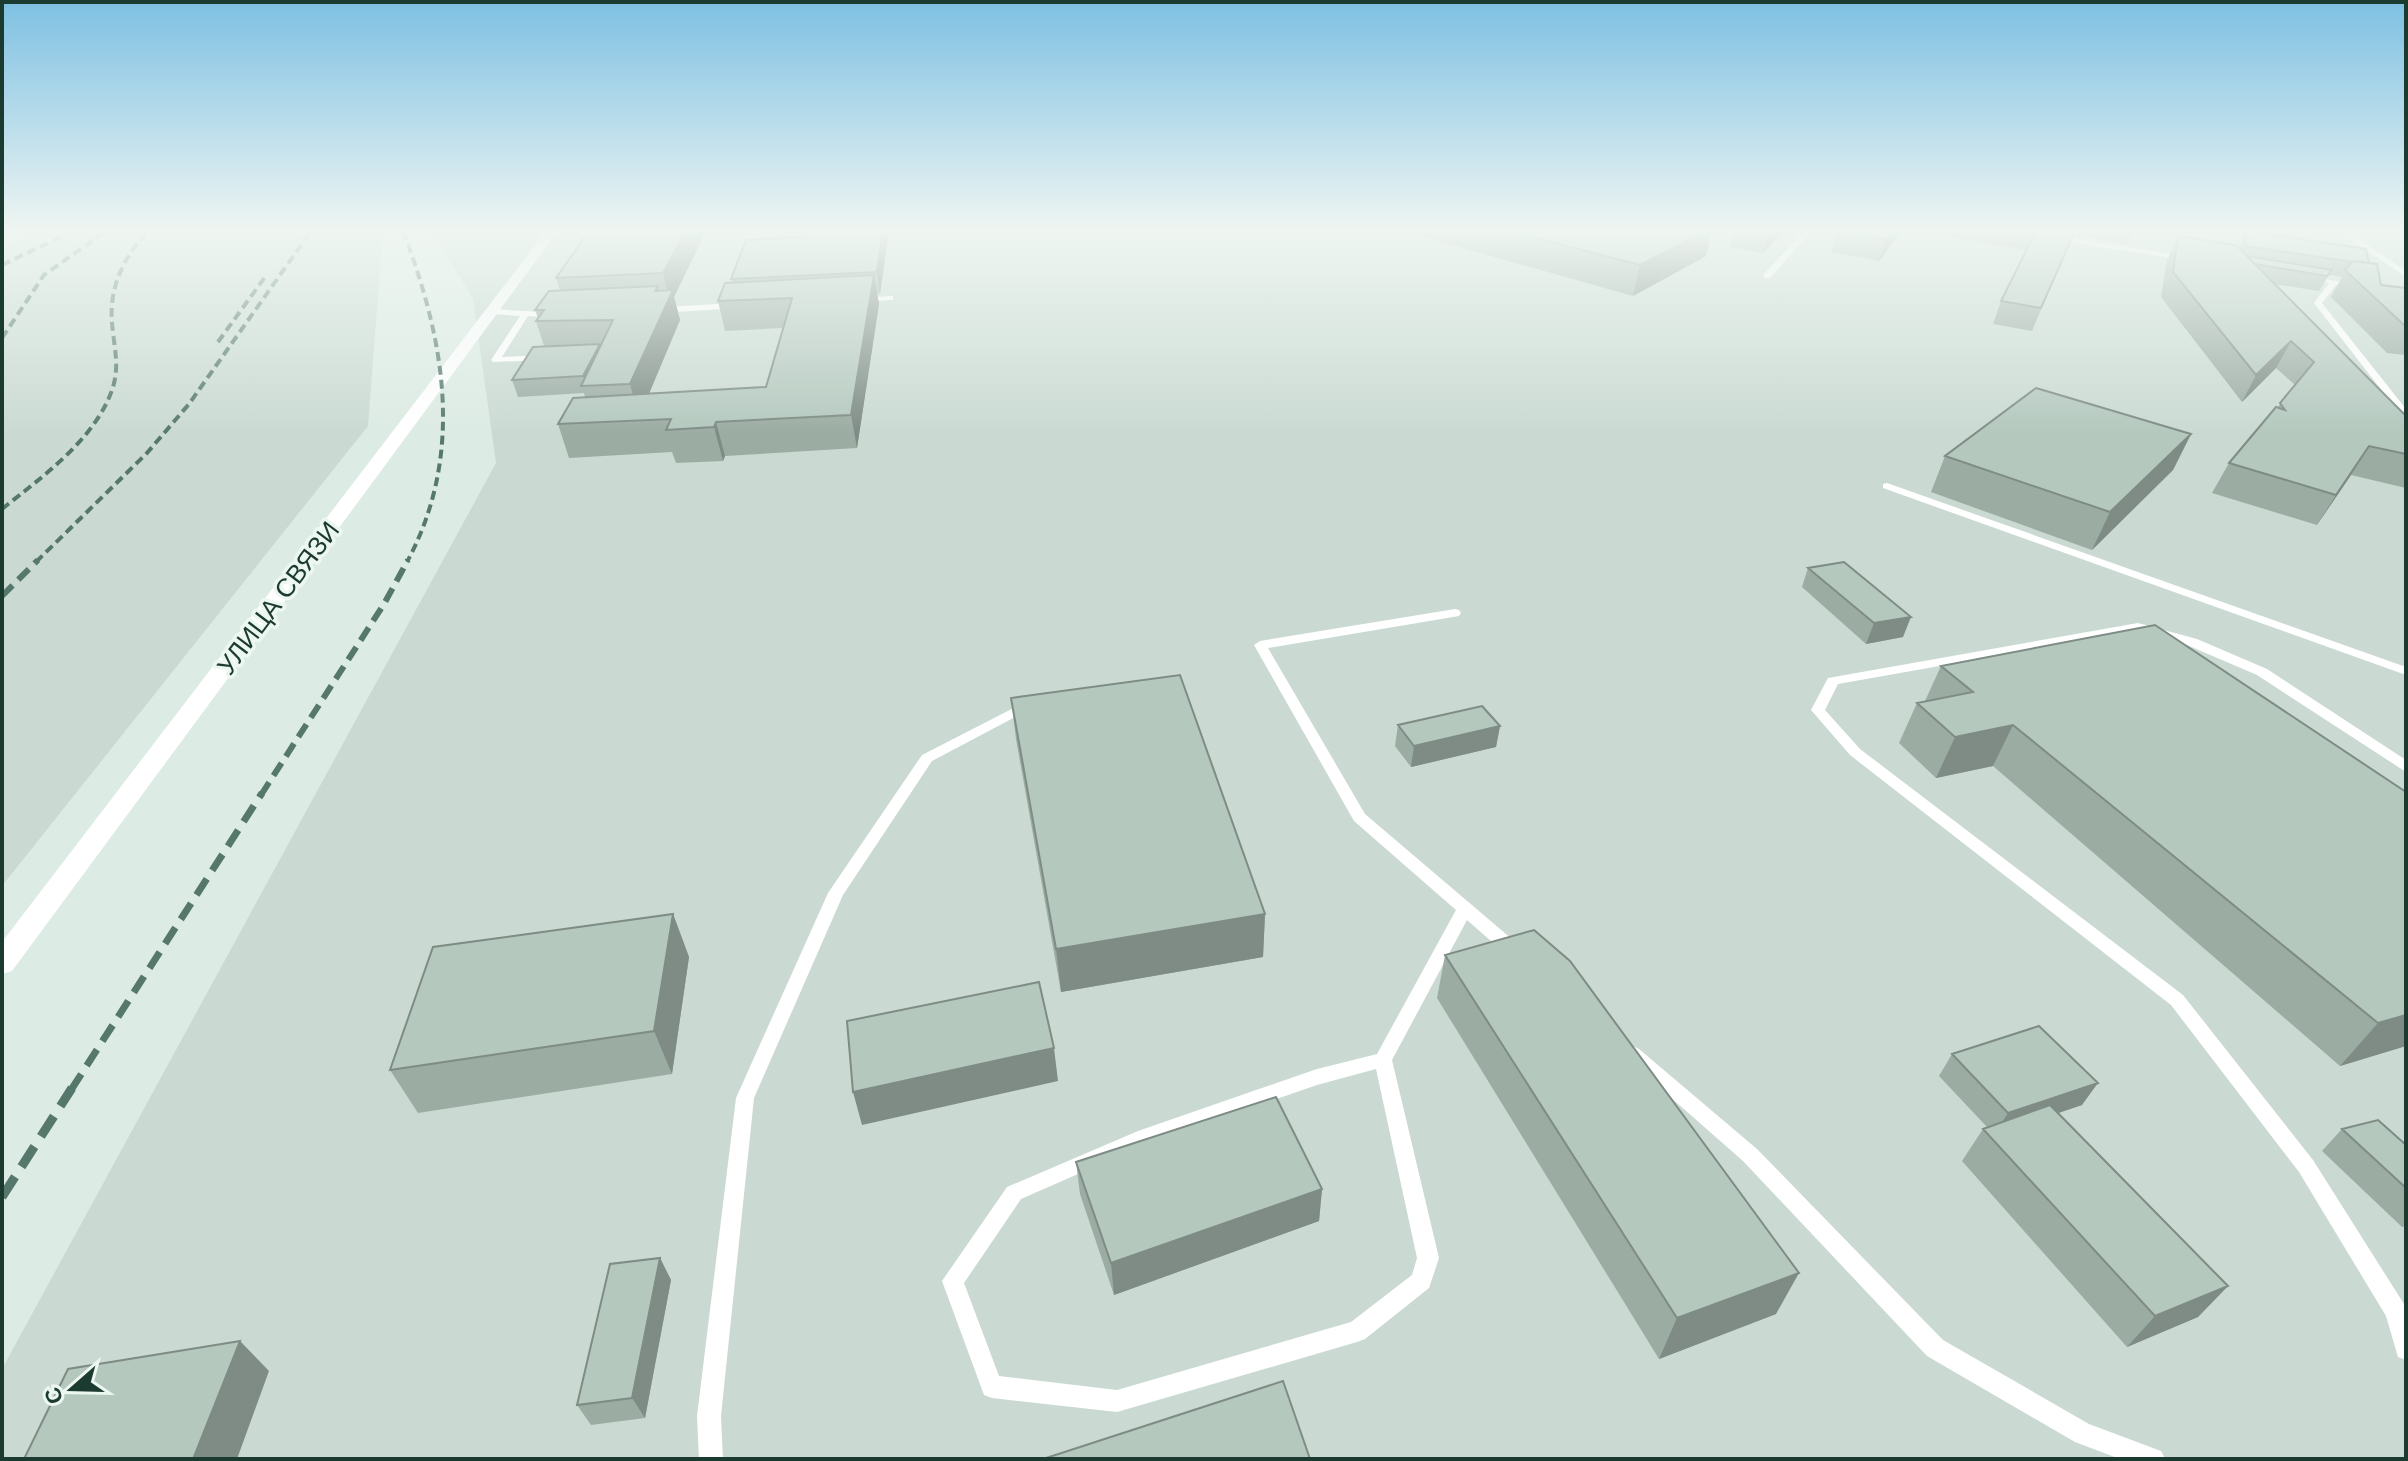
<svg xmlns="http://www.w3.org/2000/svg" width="2408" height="1461" font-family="Helvetica,sans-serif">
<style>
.built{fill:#cadad2}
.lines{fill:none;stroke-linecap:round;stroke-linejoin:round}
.service{fill:#fff;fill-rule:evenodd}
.tertiary{fill:#fff;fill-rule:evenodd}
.rail-far3{stroke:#56786c;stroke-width:4;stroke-dasharray:9 5;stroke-linecap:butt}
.rail-far2{stroke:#56786c;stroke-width:6;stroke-dasharray:15 8;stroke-linecap:butt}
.rail-far1{stroke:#56786c;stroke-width:7;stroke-dasharray:19 10;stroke-linecap:butt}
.rail{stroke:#56786c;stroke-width:9;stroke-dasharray:24 12;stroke-linecap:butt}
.wall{fill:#9baca3}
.shaded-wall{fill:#7e8c85}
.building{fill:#b4c8be;stroke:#7e8c85;stroke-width:2}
.labels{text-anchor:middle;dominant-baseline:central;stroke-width:7;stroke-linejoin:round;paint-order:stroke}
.street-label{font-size:26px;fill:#1c3b30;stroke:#edf7f1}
</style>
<rect width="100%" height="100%" fill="#dcebe3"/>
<!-- built -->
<path class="built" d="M40,231h343l-15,195 -366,460v-641z
M432,231h1963l11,9v1219h-2404v-90l494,-906 -23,-164z"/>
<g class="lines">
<!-- service -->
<path class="service" d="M1804,231h8l-42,47h-6v-4z
M2338,231h9l59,40v6z
M2051,235l134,21 4,2 -4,2 -137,-21 -1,-2z
M2308,276l51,9 -4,2 -19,-2 -14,18 84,106v10l-3,-1 -89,-115 15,-20 -24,-3v-4z
M890,296h3v4l-33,2 -4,-2 4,-2z
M736,303l4,3 -1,2 -78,5 -4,-3 4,-3z
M492,309l67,4 1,2 -4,3 -28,-2 -26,41 40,-2 5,3 -2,2 -52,2 -2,-2 29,-44 -31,-2v-4z
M1887,483l519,184v8l-523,-187v-4z
M1455,609l4,1 2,3 -2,3 -191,32 97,166 155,132 2,5 -2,5 -6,1 -6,-1 -41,-36 -75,140 47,198 -10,30 -64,51 -8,3 -240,70 -125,-14 -8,-3 -42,-114 65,-94 131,-56 179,-62 60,-15 79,-144 -102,-89 -100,-176 6,-4zM1376,1069l41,189 -5,17 -61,47 -234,68 -118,-14 -35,-93 57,-84 123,-54 173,-60z
M2138,623l59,16 70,30 139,91v12l-149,-97 -70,-30 -49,-14 -300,53 -13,26 35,39 323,246 130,165 91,144 2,6v50l-8,-3 -12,-41 -87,-144 -128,-167 -321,-250 -39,-45 17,-32z
M1027,701l7,4 -2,3 -100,53 -89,134 -89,203 -33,318 2,43h-24l-2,-43 39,-318 92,-205 94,-138z
M1633,1046l6,3 118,100 186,191 146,84 72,27 4,8h-45l-45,-17 -148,-86 -184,-195 -116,-102 -3,-5 3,-5z"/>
<!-- tertiary -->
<path class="tertiary" d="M546,231h12l-546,740 -10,3v-32z"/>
<!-- rail-far3 -->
<path class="rail-far3" d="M403,231c42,110 62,223 4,331
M2,265l71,-34
M2,338l42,-63 62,-44
M218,342l47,-65
M2,509c40,-32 95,-71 111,-122 6,-20 2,-36 0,-55 -6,-40 8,-72 35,-101
M36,562l111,-109 42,-49 122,-173"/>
<!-- rail-far2 -->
<path class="rail-far2" d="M2,596l36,-36
M261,795l123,-191 24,-44"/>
<!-- rail-far1 -->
<path class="rail-far1" d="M71,1090l191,-297"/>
<!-- rail -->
<path class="rail" d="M2,1197l70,-109"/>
</g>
<!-- wall -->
<path class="wall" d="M706,231l-32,66 6,23 -31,74 117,-7 17,-59 -58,3 -7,-30 14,-19 -1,-3 75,-42 2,-6h81l-9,62 -3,1 2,10 -22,144 -132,8 -2,5 -47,2 -4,-11 -103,6 -11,-34 27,-27 -1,-4 -66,4 -6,-17 32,-34 -8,-25 2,-3 -3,-8 25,-20 -4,-12z
M1402,231h310l-6,25 -73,40z
M1734,231h51l-22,22 -33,-6z
M1814,231h88l-23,30 -48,-9 5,-16z
M1913,231h221l-6,13 -55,-9 -41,96 -39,-7 8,-23 26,-51z
M2246,231l123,32 12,22 25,3v67l-19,-2 -56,-56 11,-20 -13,-2 -10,16 -45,-7 132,132v72l-55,-13 -34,50 -105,-32 17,-30 48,-55 18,-23 -19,-17 -34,34 -81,-105 6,-37 11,-24 61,12z
M2191,434l-18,36 -81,80 -161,-58 14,-36z
M1808,568l95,69 -37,7 -64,-57z
M1941,666l465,126v254l-66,20 -347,-300 -57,12 -37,-35 18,-40 8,-2z
M1011,698l254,216 -2,43 -202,35 -45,-253z
M1398,725l102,1 -4,21 -85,20 -16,-21z
M673,914l16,43 -17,117 -254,39 -28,-43z
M1445,955l331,359 -117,45 -222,-361z
M1952,1054l130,51 -24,8 170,173 -30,31 -71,30 -165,-186 21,-32 4,-2 -48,-51z
M2342,1129l64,16v81l-4,1 -80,-76z
M1076,1162l246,27 -3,32 -205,74 -34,-101z
M660,1258l11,22 -26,138 -54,7 -14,-20z"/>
<!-- shaded-wall -->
<path class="shaded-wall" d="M685,231h21l-32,66 6,23 -41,97 -9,-33 25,-93 3,-5 6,24 5,-13 -6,-24z
M883,231h6l-9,62 -3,-21z
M1706,231h6l-6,25 -73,40 7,-31z
M1770,231h15l-22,22 6,-21z
M1893,231h9l-23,30 7,-21z
M874,275l5,29 -22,144 -6,-33z
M2291,341l-15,27 -34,34 14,-27z
M600,344l5,16 -19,26 -3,-10z
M716,422l9,34 -2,5 -9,-34z
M2191,434l-18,36 -81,80 18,-38z
M2369,446l-18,29 -34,50 19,-30z
M1911,617l-8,20 -37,7 8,-21z
M2013,725l-20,41 -57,12 19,-41z
M1500,726l-4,21 -85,20 3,-21z
M673,914l16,43 -17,117 -18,-43z
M1265,914l-2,43 -202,35 -5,-43z
M2406,1015v31l-66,20 38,-43z
M1054,1048l4,33 -196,44 -9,-33z
M2098,1083l-16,22 -88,30 14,-22z
M1322,1189l-3,32 -205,74 -3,-32z
M660,1258l11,22 -26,138 -13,-20z
M1799,1273l-23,41 -117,45 18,-41z
M2228,1286l-30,31 -71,30 28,-31z
M240,1341l29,30 -32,88h-44z"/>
<!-- building -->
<path class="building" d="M589,231h96l-22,42 -107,5z
M808,231h75l-6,41 -146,7 15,-39 60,-3z
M1510,231h196l-66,34z
M1837,231h56l-7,9z
M2036,231h39l-34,77 -40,-7z
M2246,231l120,18 3,14 -16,-2 -1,1 -107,-16z
M2178,236l58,9 170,171v38l-37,-8 -33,49 -107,-32 47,-56 9,3 -5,-7 34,-41 -23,-21 -35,34 -83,-103z
M2247,256l85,14 -5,6 -72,-12z
M2353,261l24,3 4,21 25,3v37h-2l-59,-55z
M874,275l-23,140 -135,7 -2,5 -48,3 5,-11 -113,5 15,-26 193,-11 26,-89 -74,3 7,-18z
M658,286l-3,5 18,-1 -43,94 -49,2 32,-66 -77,1 8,-11h-9l14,-19z
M600,344l-17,32 -71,4 21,-33z
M2036,388l155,46 -81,78 -165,-56z
M1844,562l67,55 -37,6 -66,-55z
M2155,625l251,167v223l-28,8 -365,-298 -58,12 -38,-34 56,-11 -32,-26z
M1180,675l85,239 -209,35 -45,-251z
M1482,706l18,20 -86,20 -16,-21z
M673,914l-19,117 -264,39 43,-123z
M1534,930l36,31 229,312 -122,45 -232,-363z
M1039,982l15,66 -201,44 -6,-71z
M2039,1026l59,57 -90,30 -56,-59z
M1276,1097l46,92 -211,74 -35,-101z
M2050,1105l178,181 -73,30 -172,-187z
M2378,1120l28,25v43l-64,-59z
M660,1258l-28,140 -55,7 33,-141z
M240,1341l-47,118h-169l44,-90z
M1283,1381l27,78h-267z"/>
<!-- sky -->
<linearGradient id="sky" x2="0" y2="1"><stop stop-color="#7dc0e2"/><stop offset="0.53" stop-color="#eff6f2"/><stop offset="1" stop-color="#eff6f2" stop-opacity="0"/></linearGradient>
<rect width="2408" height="435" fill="url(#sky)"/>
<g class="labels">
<!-- street labels -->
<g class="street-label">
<text transform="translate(278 598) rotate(-53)">УЛИЦА СВЯЗИ</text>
</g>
</g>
<!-- border -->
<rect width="2408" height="1461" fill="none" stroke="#1c3b30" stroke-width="8"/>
<!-- north arrow -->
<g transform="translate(72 1389) rotate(250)" stroke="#edf7f1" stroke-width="6" paint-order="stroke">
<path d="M0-6L14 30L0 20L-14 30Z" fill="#1c3b30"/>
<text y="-12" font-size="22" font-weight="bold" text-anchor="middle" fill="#1c3b30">С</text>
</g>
</svg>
